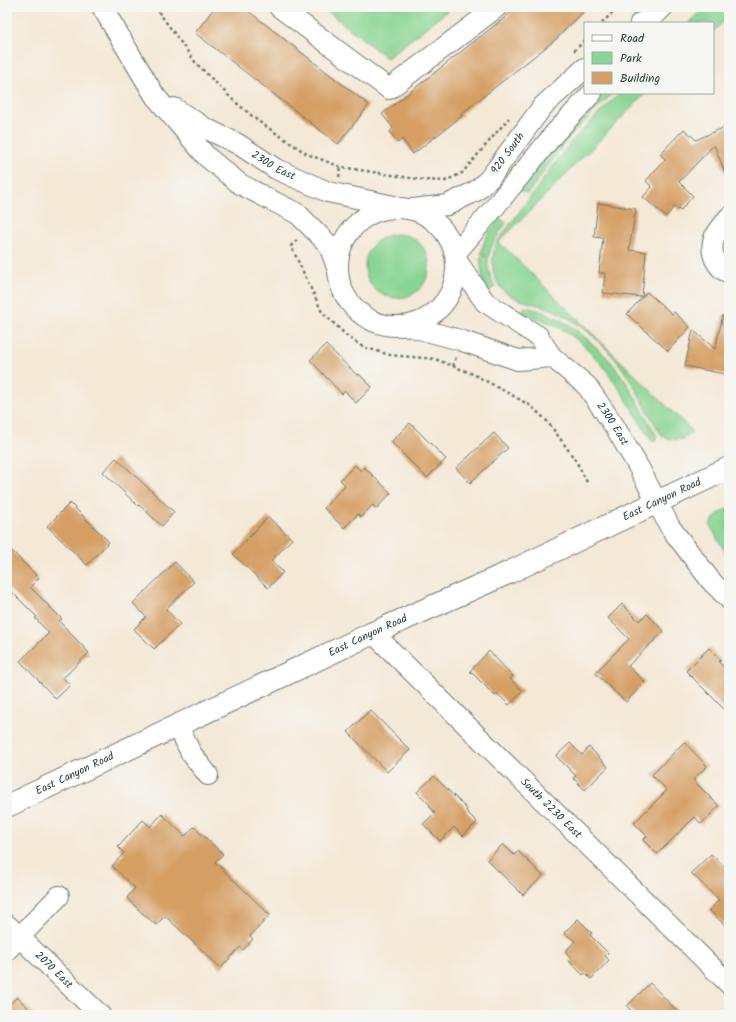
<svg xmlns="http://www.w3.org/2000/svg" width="736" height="1022" font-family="Kalam,sans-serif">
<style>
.green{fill:#89d593;stroke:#548964}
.building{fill:#d59e64}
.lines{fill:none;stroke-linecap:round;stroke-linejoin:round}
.minor-casing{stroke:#6a796d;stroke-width:22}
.major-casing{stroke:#6a796d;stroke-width:24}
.path{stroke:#6a796d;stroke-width:2.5;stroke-dasharray:3 3;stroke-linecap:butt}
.minor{stroke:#fff;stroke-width:20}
.major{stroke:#fff;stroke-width:22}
.labels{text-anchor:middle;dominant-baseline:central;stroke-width:4;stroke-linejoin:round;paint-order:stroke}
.street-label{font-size:11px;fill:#1f3d34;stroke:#f6f6f2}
</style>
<rect width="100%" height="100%" fill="#f6f6f2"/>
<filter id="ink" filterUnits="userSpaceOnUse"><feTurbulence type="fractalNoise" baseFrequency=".025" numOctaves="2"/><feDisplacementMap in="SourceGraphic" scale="8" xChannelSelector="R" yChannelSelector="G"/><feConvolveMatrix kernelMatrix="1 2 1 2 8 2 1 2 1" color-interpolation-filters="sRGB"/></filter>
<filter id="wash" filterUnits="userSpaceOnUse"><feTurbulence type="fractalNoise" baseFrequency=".012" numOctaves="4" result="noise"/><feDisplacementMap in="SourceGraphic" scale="16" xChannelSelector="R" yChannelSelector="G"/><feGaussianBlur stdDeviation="0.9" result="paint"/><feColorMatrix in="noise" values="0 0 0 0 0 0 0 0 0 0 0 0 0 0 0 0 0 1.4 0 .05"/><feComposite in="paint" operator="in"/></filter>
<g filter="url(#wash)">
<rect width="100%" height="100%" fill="#f4e8d6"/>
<!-- green -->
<path class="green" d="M322,7h130l-65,51z
M704,7h25v9l-16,16v-9h-25z
M601,93h12l-44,44 -41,56 -8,-2 46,-62z
M619,93h27l-147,149 193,189c-7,11 -19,10 -30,5 -10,-16 -18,-32 -27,-48 -15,-27 -39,-53 -65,-69 -9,-6 -20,-11 -31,-14 -13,-3 -25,-5 -36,-15 -13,-13 -12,-33 -6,-48l74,-100z
M500,218l6,5c-16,23 -25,37 -11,64l-7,4 -5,-10 -3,-24 5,-1v-2h-4c2,-14 10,-26 19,-36z
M365 266a32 32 0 1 1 64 0a32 32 0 1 1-64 0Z
M525,307c30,6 49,20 71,40 5,5 11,10 15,15 19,22 31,49 45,73v4l-3,3 -4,-5 1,-2 -3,-1c-26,-44 -52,-92 -101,-113 -9,-4 -18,-5 -27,-8z
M729,508v50l-11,-18 -8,-15c5,-9 10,-13 19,-17z"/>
<g id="blocks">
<!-- building -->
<path class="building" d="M215,7h28l126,98 -31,39 -143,-111z
M518,7h70l-33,33 -94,74 1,2 -49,38 -11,-15 -4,4 -8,-11 3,-4 -11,-14z
M729,125v55h-1l-14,-35 -35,37 14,14 -13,15 -5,-5 -9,11 -23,-20 9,-10 -6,-6 19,-22 -5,-5 24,-25 12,11z
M598,203l38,6 -7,41 17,2 -4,45 -39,-4 2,-20h-6l4,-35 -9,-1z
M647,292l25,22 2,-2 16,15 -22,24 -41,-37z
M723,315l6,1v59l-44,-9 8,-36 22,19z
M326,345l32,31 1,-2 13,13 -16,16 -11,-12 -3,3 -32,-34z
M410,423l36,36 -19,19 -36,-36z
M494,433l14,15 -38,35 -14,-15z
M116,458l58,54 -12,14 -23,-21 -1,1 -35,-34z
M355,465l6,6 3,-4 27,26 -15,16 -3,-4 -12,12 -3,-3 -14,14 -20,-20 21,-23 -5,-5z
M70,503l39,39 -22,23 -40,-39z
M268,517l24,22 -21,22 12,11 -15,16 -35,-34z
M7,546l32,32 -9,9 32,32 -3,2 30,32 -26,25 7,7 -14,14 -36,-38 29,-28 -14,-15 2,-1 -30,-30z
M175,562l19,20 -28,27 14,15 -26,25 -20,-20 12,-12 -13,-14z
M622,604l17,17 8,-7 17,17 -36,35 17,16 -19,20 -31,-29 34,-34 -21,-21z
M709,648l12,12 -2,2 10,11v41l-43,-43z
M489,651l24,25 -3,3 13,12 -14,14 -12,-12 -2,3 -25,-25z
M370,710l40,40 -23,22 -39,-40z
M684,742l23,24 -14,14 26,26 -18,18 -6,-7 -38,37 -14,-14 4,-4 -13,-13 33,-33 -15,-15z
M570,743l12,12 7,-8 19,20 -23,23 -12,-12 3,-2 -20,-20z
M434,776l33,33 -1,2 11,11 -14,14 -9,-9 -14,14 -17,-17 12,-11 -6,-7 1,-1 -13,-13z
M162,814l23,22 9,-9 29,27 -8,8 55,53 -20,21 3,3 -10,11 -3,-3 -19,21 -56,-52 -9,9 -15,-13 -14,-14 8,-10 -23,-22 12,-13 -6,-6 25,-27 7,7z
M503,844l11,11 4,-4 25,25 -20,19 -36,-35z
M711,854l18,17v58l-20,-19 10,-10 -28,-27z
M578,919l14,14 -2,2 18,18 -3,3 4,4 -18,19 -6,-6 -2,2 -14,-14 2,-2 -6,-7 10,-11 -11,-8z
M650,983l31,32h-46l-8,-9z
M17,997l18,18h-28v-8z"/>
</g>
</g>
<g filter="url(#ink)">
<use href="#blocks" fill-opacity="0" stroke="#6a796d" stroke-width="1"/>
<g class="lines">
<!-- minor casing -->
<g class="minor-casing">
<g id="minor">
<path d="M102,7l53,89 52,61 33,27 58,30 31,31 8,23"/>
<path d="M279,7l110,82 108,-82"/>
<path d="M640,23l10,-3 13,-13"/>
<path id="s1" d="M174,108l31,20 33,16 38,25 52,23 66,14"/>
<circle cx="397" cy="267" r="59"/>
<path id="s2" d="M413,209l34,-4 29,-14 13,-12 54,-73 42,-38"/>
<path d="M729,217c-5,7 -11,14 -15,21 -5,14 2,30 15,35"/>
<path d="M455,254l39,-46 60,-74 38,-41"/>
<path id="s3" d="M457,261l28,41 53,34 14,21 35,29 28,41 23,39 32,61 41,54 18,18"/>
<path d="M408,326l52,14 58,20 34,-3"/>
<path id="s4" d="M373,633l356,351"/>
<path d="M178,726l13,27 17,22"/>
<path id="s5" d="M7,925l93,90"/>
<path d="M7,950l52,-54"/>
</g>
</g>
<!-- major casing -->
<g class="major-casing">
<g id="major">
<path id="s6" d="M7,806l366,-173 137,-61 219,-104"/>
</g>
</g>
<!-- path -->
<path class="path" d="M155,7l41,56 37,37 25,21 49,33 34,13 82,13 22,1 17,-8 47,-55
M602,23l16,-16
M574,51l11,-11
M339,177l2,-10
M297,240l-6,6 31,66 25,24 16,11 27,8 45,4 38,15 28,15 30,17 16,15 12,16 17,24 12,23
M453,366l3,-9"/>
<!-- minor -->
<use href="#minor" class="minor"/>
<!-- major -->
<use href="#major" class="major"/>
</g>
</g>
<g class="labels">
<!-- street labels -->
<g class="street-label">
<text stroke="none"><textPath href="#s2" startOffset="116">920 South</textPath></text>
<text stroke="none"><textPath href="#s1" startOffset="115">2300 East</textPath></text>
<text stroke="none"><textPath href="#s3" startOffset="229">2300 East</textPath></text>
<text stroke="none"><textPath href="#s6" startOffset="723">East Canyon Road</textPath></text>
<text stroke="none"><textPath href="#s6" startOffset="399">East Canyon Road</textPath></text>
<text stroke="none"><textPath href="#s6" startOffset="75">East Canyon Road</textPath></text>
<text stroke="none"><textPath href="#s4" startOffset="250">South 2230 East</textPath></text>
<text stroke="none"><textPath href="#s5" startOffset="65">2070 East</textPath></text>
</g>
</g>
<!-- margin -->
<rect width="736" height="1022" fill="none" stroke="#f6f6f2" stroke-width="24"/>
<!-- legend -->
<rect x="584" y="22" width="130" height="72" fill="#f6f6f2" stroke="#a0aca6"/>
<rect x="592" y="35" width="20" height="6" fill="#ffffff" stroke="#a0aca6"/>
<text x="620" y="42" font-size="12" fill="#1f3d34">Road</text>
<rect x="592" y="52" width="20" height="12" fill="#89d593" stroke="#a0aca6"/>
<text x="620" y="62" font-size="12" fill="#1f3d34">Park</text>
<rect x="592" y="72" width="20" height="12" fill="#d59e64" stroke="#a0aca6"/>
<text x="620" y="82" font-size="12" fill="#1f3d34">Building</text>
</svg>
